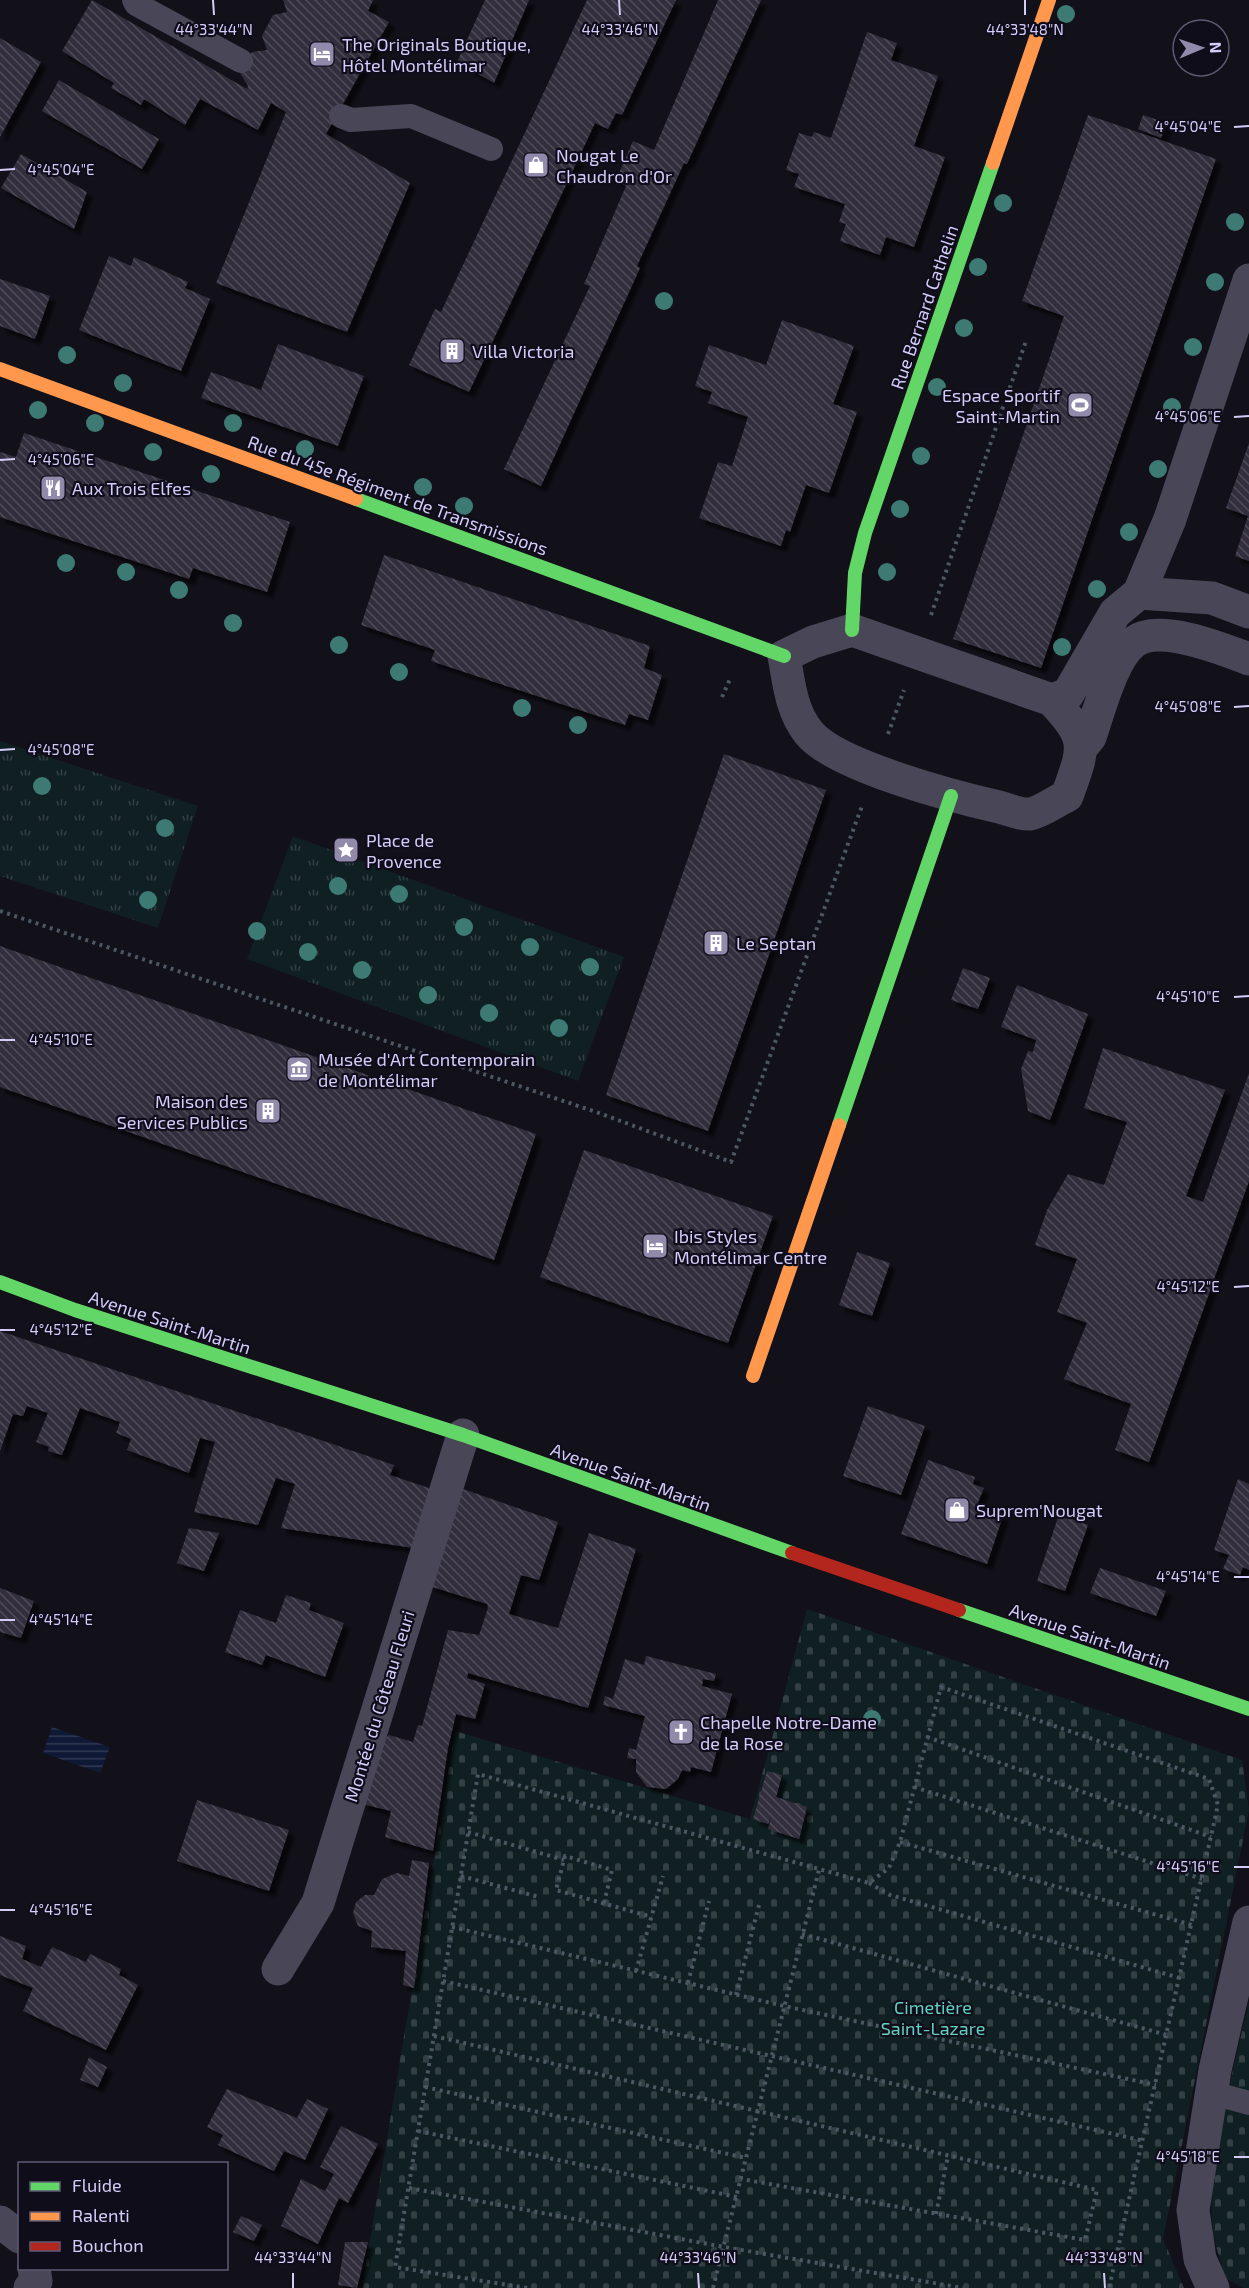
<svg xmlns="http://www.w3.org/2000/svg" width="1249" height="2288" font-family="'Exo 2',sans-serif">
<style>
.grass{fill:url(#grass-tufts)}
.cemetery{fill:url(#cemetery-stones)}
.water{fill:url(#water-rules)}
.building{fill:url(#building-back-hatch);filter:url(#shadow)}
.lines{fill:none;stroke-linecap:round;stroke-linejoin:round}
.path{stroke:#4c5763;stroke-width:4;stroke-dasharray:3 4.5;stroke-linecap:butt}
.lane{stroke:#484657;stroke-width:24}
.street{stroke:#484657;stroke-width:33}
.fast{stroke:#63d668;stroke-width:14}
.slow{stroke:#ff974d;stroke-width:14}
.jam{stroke:#b3261e;stroke-width:14}
.tree{fill:#3d7a74}
.ticks{fill:none;stroke:#d5ccfa;stroke-width:2}
.labels{text-anchor:middle;dominant-baseline:central;stroke-width:4.5;stroke-linejoin:round;paint-order:stroke}
.poi-label{font-size:18px;fill:#d5ccfa;stroke:#100d1b;text-anchor:start}
.street-label{font-size:18px;fill:#d5ccfa;stroke:#100d1b}
.park-label{font-size:18px;fill:#60d1c0;stroke:#100d1b}
.ticks-label{font-size:15px;text-anchor:middle;fill:#d5ccfa;stroke:#100d1b;stroke-width:4.5;stroke-linejoin:round;paint-order:stroke}
</style>
<defs>
<pattern id="grass-tufts" width="24" height="20" patternUnits="userSpaceOnUse" patternTransform="scale(1.5)"><rect width="24" height="20" fill="#102022"/><path d="M3 7l-1-3M5 7V3M7 7l1-3M15 17l-1-3M17 17v-4M19 17l1-3" fill="none" stroke="#323f43"/></pattern>
<pattern id="cemetery-stones" width="16" height="16" patternUnits="userSpaceOnUse" patternTransform="scale(1.5)"><rect width="16" height="16" fill="#102022"/><path d="M2 7V4a2 2 0 0 1 4 0v3zM10 15v-3a2 2 0 0 1 4 0v3z" fill="#323f43"/></pattern>
<pattern id="water-rules" width="6" height="5" patternUnits="userSpaceOnUse" patternTransform="scale(1.5)"><rect width="6" height="5" fill="#0f1935"/><path d="M0 2.5h6" fill="none" stroke="#313953"/></pattern>
<pattern id="building-back-hatch" width="6" height="6" patternUnits="userSpaceOnUse" patternTransform="scale(1.5)"><rect width="6" height="6" fill="#322f3c"/><path d="M-1 5l2 2M0 0l6 6M5-1l2 2" fill="none" stroke="#4f4c59"/></pattern>
<filter id="shadow"><feDropShadow dx="5.5" dy="5.5" stdDeviation="1.5" flood-color="#0009"/></filter>
</defs>
<rect width="100%" height="100%" fill="#121018"/>
<!-- grass -->
<path class="grass" d="M0,741l198,65 -40,122 -158,-52z
M293,836l331,121 -46,124 -331,-122z"/>
<!-- cemetery -->
<path class="cemetery" d="M807,1609l435,151 7,50 -86,429 21,49h-822l93,-557 295,88z
M1249,2002v286h-6l-18,-10 -12,-43 -2,-36 16,-104z"/>
<!-- water -->
<path class="water" d="M52,1727l58,20 -10,26 -57,-20z"/>
<!-- building -->
<path class="building" d="M92,0l155,89 1,-3 -8,-13 12,-21 15,-2 -5,-14 11,-21 14,-3 -4,-12h90l-5,11 21,11 -63,112 84,49 -63,149 -131,-49 70,-171 -15,-9 -13,27 -58,-31 -15,26 -41,-26 -3,6 -30,-17 3,-5 -52,-32z
M485,0h44l-35,83 -37,-21z
M587,0h89l-54,115 -6,-2 -8,16 -13,-6 -126,269 -60,-27 26,-56 6,3z
M718,0h43l-74,164 -3,-1 -47,103 3,2 -99,218 -37,-17 86,-183 -6,-2 42,-98 -10,-6 17,-39 21,9z
M867,32l30,11 -6,17 47,16 -24,70 31,11 -31,90 -28,-10 -6,18 -40,-14 6,-17 -7,-2 6,-18 -51,-17 5,-13 -13,-4 13,-37 13,4 2,-5 17,6z
M0,38l41,24 -41,75z
M59,80l100,59 -17,30 -100,-58z
M1088,115l128,44 -175,509 -88,-29 111,-323 -42,-15z
M1143,115l24,8 -6,15 -23,-9z
M21,154l66,38 -13,37 -73,-41z
M109,256l22,10 3,-9 54,25 -3,6 25,11 -29,72 -102,-41z
M0,279l50,17 -15,43 -35,-13z
M782,320l72,26 -21,58 24,8 -28,81 -23,-8 -16,47 -4,-2 -5,16 -82,-28 19,-56 14,4 16,-49 -40,-14 4,-11 -17,-6 14,-41 57,20z
M278,344l86,32 -26,70 -137,-48 10,-26 50,18z
M24,433l266,89 -23,70 -74,-24 -4,11 -189,-62v-65l16,5z
M1249,443v118l-14,-5 13,-40 -22,-8z
M384,555l266,91 -6,22 18,7 -14,45 -19,-6 -4,11 -194,-64 4,-11 -74,-25z
M724,754l102,36 -118,341 -102,-36z
M0,946l536,188 -42,126 -494,-173z
M963,968l27,10 -12,31 -27,-9z
M1017,985l71,29 -38,106 -22,-9 -7,-42 7,-18 5,1 3,-12 -35,-13z
M1103,1048l122,42 -39,106 17,6 46,-129v108l-100,281 -34,-12 16,-46 -67,-25 23,-56 -30,-11 20,-53 -42,-14 12,-35 21,-36 36,11 23,-63 -43,-14z
M584,1150l189,66 -45,127 -188,-66z
M857,1252l33,11 -18,53 -33,-11z
M0,1331l394,134 -4,10 42,14 -19,59 -132,-20 14,-44 -19,-6 -18,47 -64,-13 21,-70 -15,-4 -11,35 -62,-23 4,-11 -15,-6 4,-11 -40,-14 -18,47 -14,-4 1,-4 -13,-5 12,-29 -21,-7 -4,10 -10,-2 -13,37z
M868,1406l57,20 -24,69 -58,-19z
M928,1460l47,17 -2,7 11,4 -8,19 27,9 -16,48 -86,-30z
M1238,1479l11,5v86l-6,-3 -3,8 -17,-6 6,-14 -15,-5z
M460,1488l98,34 -19,58 -18,-5 -12,39 49,14 31,-95 47,16 -48,159 -120,-35 -1,5 18,6 -10,35 -19,-5 -8,34 -15,103 -48,-14 6,-26 -29,-7 17,-61 10,-8 24,7 5,-17 4,1 26,-96 31,5 9,-27 -1,-4 -58,-18z
M1059,1514l29,11 -23,66 -28,-10z
M189,1528l30,5 -15,38 -27,-8z
M1100,1568l66,23 -10,25 -66,-23z
M0,1588l34,13 -13,37 -21,-6z
M286,1595l25,8 -2,7 35,13 -19,54 -59,-22 -4,10 -37,-13 15,-42 36,13z
M646,1656l70,18 -2,7 -11,-2 -1,7 30,8 -21,78 -20,-5 -1,5 -8,-2 -4,9 -12,10 -19,-2 -11,-15v-13l-9,-1 2,-10 7,2 9,-34 -42,-11 2,-9 8,3 12,-40 19,6z
M767,1771l15,4 -6,22 31,10 -8,32 -31,-10 3,-12 -3,7 -15,-5z
M197,1800l92,30 -20,61 -92,-30z
M412,1860l17,3 -15,125 -11,-3 3,-34 -35,-4 1,-16 -14,-5 -5,-13 3,-11 9,-7h9l8,-16 15,-6 12,3z
M0,1936l26,10 -4,13 19,8 11,-20 34,15 4,-8 31,15 -2,6 19,10 -32,65 -83,-39 10,-23 -33,-13z
M89,2057l18,10 -9,20 -18,-7z
M227,2089l70,29 10,-19 21,10 -23,51 -21,-9 -10,20 -56,-26 5,-10 -16,-8z
M341,2126l37,18 -30,59 -9,-5 -21,46 -37,-18 20,-47 24,12 9,-17 -14,-7z
M241,2216l21,9 -8,16 -21,-9z
M345,2242h23l-11,46 -19,-3z"/>
<g class="lines">
<!-- path -->
<path class="path" d="M931,615l95,-274
M722,697l8,-18
M888,734l16,-44
M0,911l599,202 132,49 131,-356
M927,1737l284,100
M914,1787l288,92
M468,1832l96,28
M900,1842l292,83
M461,1876l78,21
M869,1883l21,12 290,83
M604,1903l8,-33 -47,-14 -9,34 96,27
M452,1927l332,79 372,79
M802,1934l365,101
M636,1971l27,-95
M443,1981l701,160
M688,1983l21,-82
M736,1995l23,-90
M434,2036l663,154 -12,50 -344,-61
M425,2087l321,71
M418,2131l319,66
M409,2188l315,59 239,41
M936,2214l12,-58
M527,2288l-132,-21 83,-493 391,109 20,-15 11,-26 41,-155 268,92 9,26 -109,483
M713,2288l106,-418"/>
<!-- lane -->
<path class="lane" d="M134,0l2,4 105,57
M341,116l10,4 60,-4 80,33
M1212,2093l37,10"/>
<!-- street -->
<path class="street" d="M1139,593l31,-74 79,-239
M852,630l200,70c37,40 33,46 15,96 -11,5 -26,16 -37,18 -9,1 -23,-5 -31,-7 -44,-10 -163,-41 -190,-74 -18,-22 -20,-50 -25,-77l29,-14z
M1052,700l16,-6 47,-81 24,-20 73,5 37,14
M1081,748l9,-11c9,-25 22,-79 44,-95 25,-19 89,7 115,17
M278,1969l40,-66 145,-468
M0,2222l20,15
M30,2288l6,-7 -2,-13
M1213,2288l-13,-29 -7,-49 22,-140 34,-148"/>
<!-- fast -->
<path class="fast" d="M356,499l428,157
M852,630l3,-57 10,-40 128,-370
M839,1125l112,-329
M0,1282l75,28 388,125 329,118
M959,1610l290,99"/>
<!-- slow -->
<path class="slow" d="M993,163l56,-163
M0,369l356,130
M753,1376l86,-251"/>
<!-- jam -->
<path class="jam" d="M792,1553l167,57"/>
</g>
<!-- trees -->
<g class="tree">
<circle cx="1066" cy="14" r="9"/>
<circle cx="1003" cy="203" r="9"/>
<circle cx="1235" cy="222" r="9"/>
<circle cx="978" cy="267" r="9"/>
<circle cx="1215" cy="282" r="9"/>
<circle cx="664" cy="301" r="9"/>
<circle cx="964" cy="328" r="9"/>
<circle cx="1193" cy="347" r="9"/>
<circle cx="67" cy="355" r="9"/>
<circle cx="123" cy="383" r="9"/>
<circle cx="937" cy="387" r="9"/>
<circle cx="1172" cy="407" r="9"/>
<circle cx="38" cy="410" r="9"/>
<circle cx="95" cy="423" r="9"/>
<circle cx="233" cy="423" r="9"/>
<circle cx="305" cy="449" r="9"/>
<circle cx="153" cy="452" r="9"/>
<circle cx="921" cy="456" r="9"/>
<circle cx="1158" cy="469" r="9"/>
<circle cx="211" cy="474" r="9"/>
<circle cx="423" cy="487" r="9"/>
<circle cx="464" cy="506" r="9"/>
<circle cx="900" cy="509" r="9"/>
<circle cx="1129" cy="532" r="9"/>
<circle cx="66" cy="563" r="9"/>
<circle cx="126" cy="572" r="9"/>
<circle cx="887" cy="572" r="9"/>
<circle cx="1097" cy="589" r="9"/>
<circle cx="179" cy="590" r="9"/>
<circle cx="233" cy="623" r="9"/>
<circle cx="339" cy="645" r="9"/>
<circle cx="1062" cy="647" r="9"/>
<circle cx="399" cy="672" r="9"/>
<circle cx="522" cy="708" r="9"/>
<circle cx="578" cy="725" r="9"/>
<circle cx="42" cy="786" r="9"/>
<circle cx="165" cy="828" r="9"/>
<circle cx="338" cy="886" r="9"/>
<circle cx="399" cy="894" r="9"/>
<circle cx="148" cy="900" r="9"/>
<circle cx="464" cy="927" r="9"/>
<circle cx="257" cy="931" r="9"/>
<circle cx="530" cy="947" r="9"/>
<circle cx="308" cy="952" r="9"/>
<circle cx="590" cy="967" r="9"/>
<circle cx="362" cy="970" r="9"/>
<circle cx="428" cy="995" r="9"/>
<circle cx="489" cy="1013" r="9"/>
<circle cx="559" cy="1028" r="9"/>
<circle cx="872" cy="1719" r="9"/>
</g>
<!-- ticks -->
<path class="ticks" d="M213,0l1,15M619,0l1,15M1025,0v15M1234,127l15,-1M0,170l15,-1M1234,417l15,-1M0,460l15,-1M1234,707l15,-1M0,750l15,-1M1234,997l15,-1M0,1040h15M1234,1287l15,-1M0,1330h15M1234,1577h15M0,1620h15M1234,1867h15M0,1910h15M1234,2157h15M293,2273v15M698,2273l1,15M1104,2273l1,15"/>
<!-- icons -->
<defs>
<g id="hotel-square" transform="scale(1.35)"><rect x="-9" y="-9" width="18" height="18" rx="4" fill="#918aab" stroke="#100d1b"/><path d="M-6-4.5h1.5V1H6V5H4.5V3h-9V5H-6ZM-4 0a1.8 1.8 0 1 1 3.6 0ZM.5 0V-2.5h3Q6-2.5 6 0Z" fill="#fff"/></g>
<g id="shop-square" transform="scale(1.35)"><rect x="-9" y="-9" width="18" height="18" rx="4" fill="#918aab" stroke="#100d1b"/><path d="M-5-2.5h2.3a2.7 3.5 0 0 1 5.4 0H5L5.5 6h-11ZM-1.5-2.5h3a1.5 2.3 0 0 0-3 0Z" fill="#fff"/></g>
<g id="building-square" transform="scale(1.35)"><rect x="-9" y="-9" width="18" height="18" rx="4" fill="#918aab" stroke="#100d1b"/><path d="M-4-6H4V6H1V3H-1V6H-4ZM-2.5-4.3h1.7v1.8h-1.7ZM.8-4.3h1.7v1.8H.8ZM-2.5-1h1.7V.8h-1.7ZM.8-1h1.7V.8H.8Z" fill="#fff"/></g>
<g id="stadium-square" transform="scale(1.35)"><rect x="-9" y="-9" width="18" height="18" rx="4" fill="#918aab" stroke="#100d1b"/><path d="M0-5a6.5 5 0 1 0 0 10a6.5 5 0 1 0 0-10ZM-3.5-1.8h7v3.6h-7Z" fill="#fff"/></g>
<g id="restaurant-square" transform="scale(1.35)"><rect x="-9" y="-9" width="18" height="18" rx="4" fill="#918aab" stroke="#100d1b"/><path d="M-5-6h1v4h1v-4h1v4h1v-4h1v5L-1.5 .5V6h-2V.5L-5-1ZM5-6V6H3V1.5H1.5Q1.5-4 5-6Z" fill="#fff"/></g>
<g id="sight-square" transform="scale(1.35)"><rect x="-9" y="-9" width="18" height="18" rx="4" fill="#918aab" stroke="#100d1b"/><path d="M0-6L1.8-2.2L6-1.7L2.9 1.2L3.7 5.4L0 3.3L-3.7 5.4L-2.9 1.2L-6-1.7L-1.8-2.2Z" fill="#fff"/></g>
<g id="museum-square" transform="scale(1.35)"><rect x="-9" y="-9" width="18" height="18" rx="4" fill="#918aab" stroke="#100d1b"/><path d="M0-6L6-3V-2H-6V-3ZM-5-1h2V3h-2ZM-1-1h2V3h-2ZM3-1h2V3H3ZM-6 4H6V6H-6Z" fill="#fff"/></g>
<g id="church-square" transform="scale(1.35)"><rect x="-9" y="-9" width="18" height="18" rx="4" fill="#918aab" stroke="#100d1b"/><path d="M-1.2-6h2.4v3.5h3.3v2.4h-3.3V6h-2.4V-.1h-3.3v-2.4h3.3Z" fill="#fff"/></g>
</defs>
<g fill-rule="evenodd">
<use href="#hotel-square" x="322" y="54"/>
<use href="#shop-square" x="536" y="165"/>
<use href="#building-square" x="452" y="351"/>
<use href="#stadium-square" x="1080" y="405"/>
<use href="#restaurant-square" x="53" y="488"/>
<use href="#sight-square" x="346" y="850"/>
<use href="#building-square" x="716" y="943"/>
<use href="#museum-square" x="299" y="1069"/>
<use href="#building-square" x="268" y="1111"/>
<use href="#hotel-square" x="655" y="1246"/>
<use href="#shop-square" x="957" y="1510"/>
<use href="#church-square" x="681" y="1732"/>
</g>
<g class="labels">
<!-- poi labels -->
<g class="poi-label">
<text x="342" y="44">The Originals Boutique,<tspan x="342" dy="21">Hôtel Montélimar</tspan></text>
<text x="556" y="155">Nougat Le<tspan x="556" dy="21">Chaudron d'Or</tspan></text>
<text x="472" y="351">Villa Victoria</text>
<text x="1060" y="395" text-anchor="end">Espace Sportif<tspan x="1060" dy="21">Saint-Martin</tspan></text>
<text x="72" y="488">Aux Trois Elfes</text>
<text x="366" y="840">Place de<tspan x="366" dy="21">Provence</tspan></text>
<text x="736" y="943">Le Septan</text>
<text x="318" y="1059">Musée d'Art Contemporain<tspan x="318" dy="21">de Montélimar</tspan></text>
<text x="248" y="1101" text-anchor="end">Maison des<tspan x="248" dy="21">Services Publics</tspan></text>
<text x="674" y="1236">Ibis Styles<tspan x="674" dy="21">Montélimar Centre</tspan></text>
<text x="976" y="1510">Suprem'Nougat</text>
<text x="700" y="1722">Chapelle Notre-Dame<tspan x="700" dy="21">de la Rose</tspan></text>
</g>
<!-- street labels -->
<g class="street-label">
<text transform="translate(924 307) rotate(-71)">Rue Bernard Cathelin</text>
<text transform="translate(398 495) rotate(20)">Rue du 45e Régiment de Transmissions</text>
<text transform="translate(170 1322) rotate(18)">Avenue Saint-Martin</text>
<text transform="translate(631 1477) rotate(20)">Avenue Saint-Martin</text>
<text transform="translate(1090 1636) rotate(19)">Avenue Saint-Martin</text>
<text transform="translate(379 1706) rotate(-73)">Montée du Côteau Fleuri</text>
</g>
<!-- park labels -->
<g class="park-label">
<text x="933" y="2007">Cimetière<tspan x="933" dy="21">Saint-Lazare</tspan></text>
</g>
</g>
<g class="ticks-label">
<text x="214" y="35">44°33'44"N</text>
<text x="620" y="35">44°33'46"N</text>
<text x="1025" y="35">44°33'48"N</text>
<text x="1188" y="132">4°45'04"E</text>
<text x="61" y="175">4°45'04"E</text>
<text x="1188" y="422">4°45'06"E</text>
<text x="61" y="465">4°45'06"E</text>
<text x="1188" y="712">4°45'08"E</text>
<text x="61" y="755">4°45'08"E</text>
<text x="1188" y="1002">4°45'10"E</text>
<text x="61" y="1045">4°45'10"E</text>
<text x="1188" y="1292">4°45'12"E</text>
<text x="61" y="1335">4°45'12"E</text>
<text x="1188" y="1582">4°45'14"E</text>
<text x="61" y="1625">4°45'14"E</text>
<text x="1188" y="1872">4°45'16"E</text>
<text x="61" y="1915">4°45'16"E</text>
<text x="1188" y="2162">4°45'18"E</text>
<text x="293" y="2263">44°33'44"N</text>
<text x="698" y="2263">44°33'46"N</text>
<text x="1104" y="2263">44°33'48"N</text>
</g>
<!-- legend -->
<rect x="18" y="2162" width="210" height="108" fill="#100d1b" stroke="#5f5974" stroke-width="1.5"/>
<rect x="30" y="2182" width="30" height="9" fill="#63d668" stroke="#5f5974" stroke-width="1.5"/>
<text x="72" y="2192" font-size="18" fill="#d5ccfa">Fluide</text>
<rect x="30" y="2212" width="30" height="9" fill="#ff974d" stroke="#5f5974" stroke-width="1.5"/>
<text x="72" y="2222" font-size="18" fill="#d5ccfa">Ralenti</text>
<rect x="30" y="2242" width="30" height="9" fill="#b3261e" stroke="#5f5974" stroke-width="1.5"/>
<text x="72" y="2252" font-size="18" fill="#d5ccfa">Bouchon</text>
<!-- north arrow -->
<g transform="translate(1201 48) rotate(88)"><circle r="28" fill="#100d1b" stroke="#5f5974" stroke-width="1.5"/>
<path d="M0-4.5L10 22L0 15L-10 22Z" fill="#918aab"/>
<text y="-9" font-size="16" font-weight="bold" text-anchor="middle" fill="#d5ccfa">N</text>
</g>
</svg>
